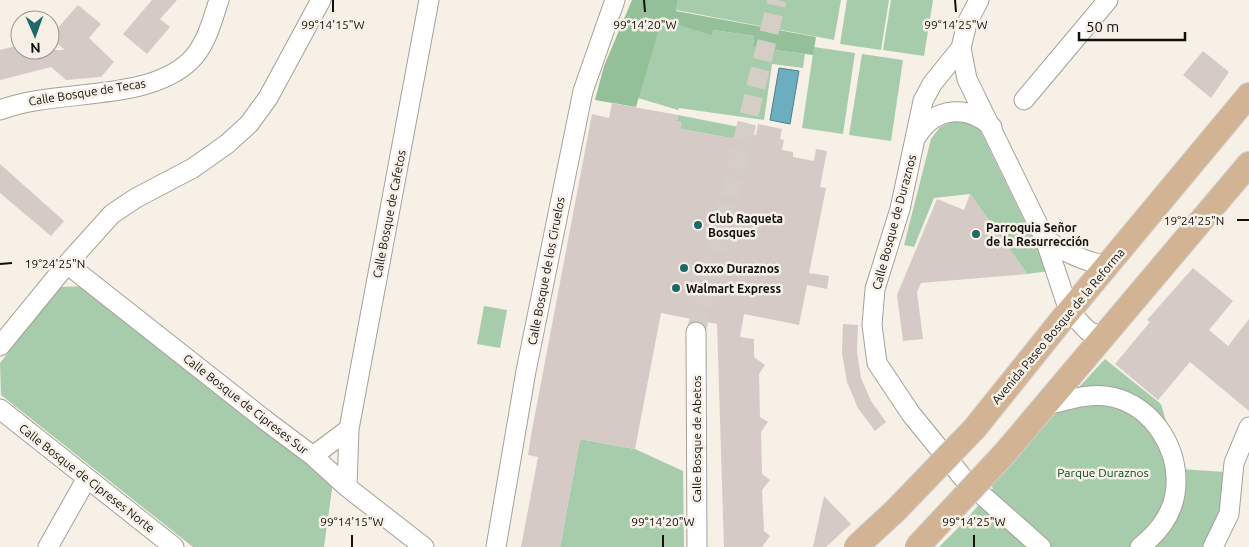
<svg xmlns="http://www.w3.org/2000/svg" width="1249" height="547" font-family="Ubuntu,sans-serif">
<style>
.green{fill:#a7ccab}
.forest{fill:#94c099}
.water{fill:#6caec0;stroke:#517f8a}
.building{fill:#d5cac6}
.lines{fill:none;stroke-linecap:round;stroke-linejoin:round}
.minor-tunnel{stroke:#d4cec6;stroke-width:19;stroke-dasharray:19 9;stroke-linecap:butt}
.minor-casing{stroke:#a6a097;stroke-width:21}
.major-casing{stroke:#d0cfcf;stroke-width:26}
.minor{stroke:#fff;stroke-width:19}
.major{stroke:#d2b394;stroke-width:24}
.major-bridge-casing{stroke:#d0cfcf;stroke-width:26;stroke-linecap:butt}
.major-bridge{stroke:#d2b394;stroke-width:24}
.ticks{fill:none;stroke:#12100d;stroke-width:2}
.poi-dot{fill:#1d6967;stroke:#f6f0e7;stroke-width:2}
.labels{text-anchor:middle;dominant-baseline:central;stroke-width:5;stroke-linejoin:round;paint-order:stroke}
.street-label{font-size:12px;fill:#12100d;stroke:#f6f0e7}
.poi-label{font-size:12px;font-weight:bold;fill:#12100d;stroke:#f6f0e7;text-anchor:start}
.park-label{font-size:12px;fill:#024b1b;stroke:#f6f0e7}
.ticks-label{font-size:12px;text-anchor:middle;fill:#12100d;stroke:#f6f0e7;stroke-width:5;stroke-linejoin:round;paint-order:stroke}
</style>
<rect width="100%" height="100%" fill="#f6f0e7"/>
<!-- green -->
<path class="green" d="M678,0h163l-7,40 -158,-30z
M847,0h42l-8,50 -41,-6z
M891,0h42l-9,56 -41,-6z
M662,20l50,14 1,-4 41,6 -1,11 52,7 -2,14 -31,-4 -8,56 -85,-12 -1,2 -40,-12z
M814,47l41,6 -12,81 -41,-6z
M862,54l41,6 -12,81 -42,-6z
M678,115l61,12 -2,12 -57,-10 1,-7 -4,-1z
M954,121l14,1 12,8 69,141 -22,3 -57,-80 -36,4 -20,49 -10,-2 27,-106 9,-12z
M88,286l245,196 -9,65h-131l-192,-152 -1,-32 59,-76z
M484,306l23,4 -7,38 -23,-4z
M1105,359l56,45 19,65 45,3 -6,41 -17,34h-263l26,-26 28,-33 -4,-4z
M580,439l55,10 48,22 1,76h-124z"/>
<!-- forest -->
<path class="forest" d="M632,0h46l-2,11 140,26 -3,18 -60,-8 1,-11 -41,-6 -1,5 -50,-15 -26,87 -41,-7 9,-34z"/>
<!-- water -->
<path class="water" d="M779,68l20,3 -9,53 -20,-4z"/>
<!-- building -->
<path class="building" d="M152,0h25l-17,19 10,8 -23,27 -24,-20z
M78,5l23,19 -12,14 25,24 -13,15 -35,3 -15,-13 -51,13v-30l20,-5v5h45l-15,-13z
M1203,51l26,21 -18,26 -28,-23z
M612,103l66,12 -1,6 4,1 -1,7 57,10 2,-7 17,3 2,-11 24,5 -2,10 4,1 -2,10 11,2v5l21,4 2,-12 11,2 -7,36 6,1 -17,85 20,3 -2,13 -20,-4 -8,40 -55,-11 -4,23 14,2v18l11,8 -6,9 1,43 8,5 -7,10 1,42 8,6 -8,10 2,41 6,5 -8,11h-38l-7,-223 -56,-11 -26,136 -55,-10 -20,108h-39l17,-90 -10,-2 4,-25 60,-316 17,4z
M0,164l64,57 -13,15 -51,-43z
M970,194l57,80 -106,9 -4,9 6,47 -20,2 -6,-46 40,-96 27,11z
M1193,268l40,33 -24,29 19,16 21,-27v92l-59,-49 -32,38 -43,-36 35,-42 -3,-2z
M843,324l15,1 -1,27 4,26 10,23 15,21 -11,9 -17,-23 -11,-26 -5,-29z
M824,496l27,28 -25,23h-13z"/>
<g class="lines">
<!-- minor-tunnel -->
<path class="minor-tunnel" d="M696,332l81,-332"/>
<!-- minor casing -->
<g class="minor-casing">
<path id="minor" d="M979,0l-12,23 -6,25 -29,36 -9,17 -23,108 -25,80 -3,36 5,38 34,51 53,65 77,68
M961,48l6,31 78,160 24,72 19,20 15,6
M1024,100l84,-100
M0,110c56,-22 146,-7 190,-49 16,-15 22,-40 29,-61
M917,136c17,-29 51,-32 75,-9
M1045,239c21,14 38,22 63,27
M67,264l198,156 48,36 34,31 77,60
M696,332l1,215
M0,346l67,-82 45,-50 24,-16 57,-30 34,-24 22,-20 19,-26 53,-98
M1047,405c21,-5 44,-13 65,-8 42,9 70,55 63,97 -3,21 -18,40 -35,53
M0,409l174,138
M313,456l36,-27
M347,487l2,-58 80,-429
M48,547l39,-69
M496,547l30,-176 57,-280 32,-91
M1213,547l16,-33 5,-51 15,-36"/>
</g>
<!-- major casing -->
<g class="major-casing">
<path id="major" d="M975,428l85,-106 189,-227
M1005,453l244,-289"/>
</g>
<!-- minor -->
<use href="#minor" class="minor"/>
<!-- major -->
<use href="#major" class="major"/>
<!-- major-bridge casing -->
<g class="major-bridge-casing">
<path id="major-bridge" d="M856,547l39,-36 80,-83
M917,547l88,-94"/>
</g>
<!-- major-bridge -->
<use href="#major-bridge" class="major-bridge"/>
</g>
<!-- ticks -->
<path class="ticks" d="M333,0v12M644,0l1,12M955,0l1,12M1237,220h12M0,264l12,-1M352,535v12M663,535v12M974,535v12"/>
<!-- markers -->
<g class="poi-dot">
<circle cx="698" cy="225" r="5"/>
<circle cx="976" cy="234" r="5"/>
<circle cx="684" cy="268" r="5"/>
<circle cx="676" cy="288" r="5"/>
</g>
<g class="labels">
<!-- street labels -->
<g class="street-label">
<text transform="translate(87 92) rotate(-9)">Calle Bosque de Tecas</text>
<text transform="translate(389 214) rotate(-79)">Calle Bosque de Cafetos</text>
<text transform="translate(894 222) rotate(-75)">Calle Bosque de Duraznos</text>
<text transform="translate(546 271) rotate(-79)">Calle Bosque de los Ciruelos</text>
<text transform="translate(1058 326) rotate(-50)">Avenida Paseo Bosque de la Reforma</text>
<text transform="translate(246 404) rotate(38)">Calle Bosque de Cipreses Sur</text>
<text transform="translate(696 439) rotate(-90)">Calle Bosque de Abetos</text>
<text transform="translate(87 478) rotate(38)">Calle Bosque de Cipreses Norte</text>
</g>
<!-- poi labels -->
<g class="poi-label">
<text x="708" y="218">Club Raqueta<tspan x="708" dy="14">Bosques</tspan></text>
<text x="986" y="227">Parroquia Señor<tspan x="986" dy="14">de la Resurrección</tspan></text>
<text x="694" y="268">Oxxo Duraznos</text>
<text x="686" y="288">Walmart Express</text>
</g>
<!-- park labels -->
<g class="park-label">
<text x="1103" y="472">Parque Duraznos</text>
</g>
</g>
<g class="ticks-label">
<text x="333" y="29">99°14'15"W</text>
<text x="645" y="29">99°14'20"W</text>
<text x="956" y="29">99°14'25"W</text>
<text x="1194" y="225">19°24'25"N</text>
<text x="55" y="268">19°24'25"N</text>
<text x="352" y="526">99°14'15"W</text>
<text x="663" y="526">99°14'20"W</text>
<text x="974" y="526">99°14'25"W</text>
</g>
<!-- north arrow -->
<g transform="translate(35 35) rotate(178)"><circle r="24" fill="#f6f0e7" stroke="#9b9690"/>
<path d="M0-4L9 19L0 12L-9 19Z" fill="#1d6967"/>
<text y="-8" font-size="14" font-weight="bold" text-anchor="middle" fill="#12100d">N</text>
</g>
<!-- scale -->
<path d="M1079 32v8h106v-8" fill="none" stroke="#12100d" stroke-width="2.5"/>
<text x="1086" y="32" font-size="15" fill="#12100d" stroke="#f6f0e7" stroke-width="4" paint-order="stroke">50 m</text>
</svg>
